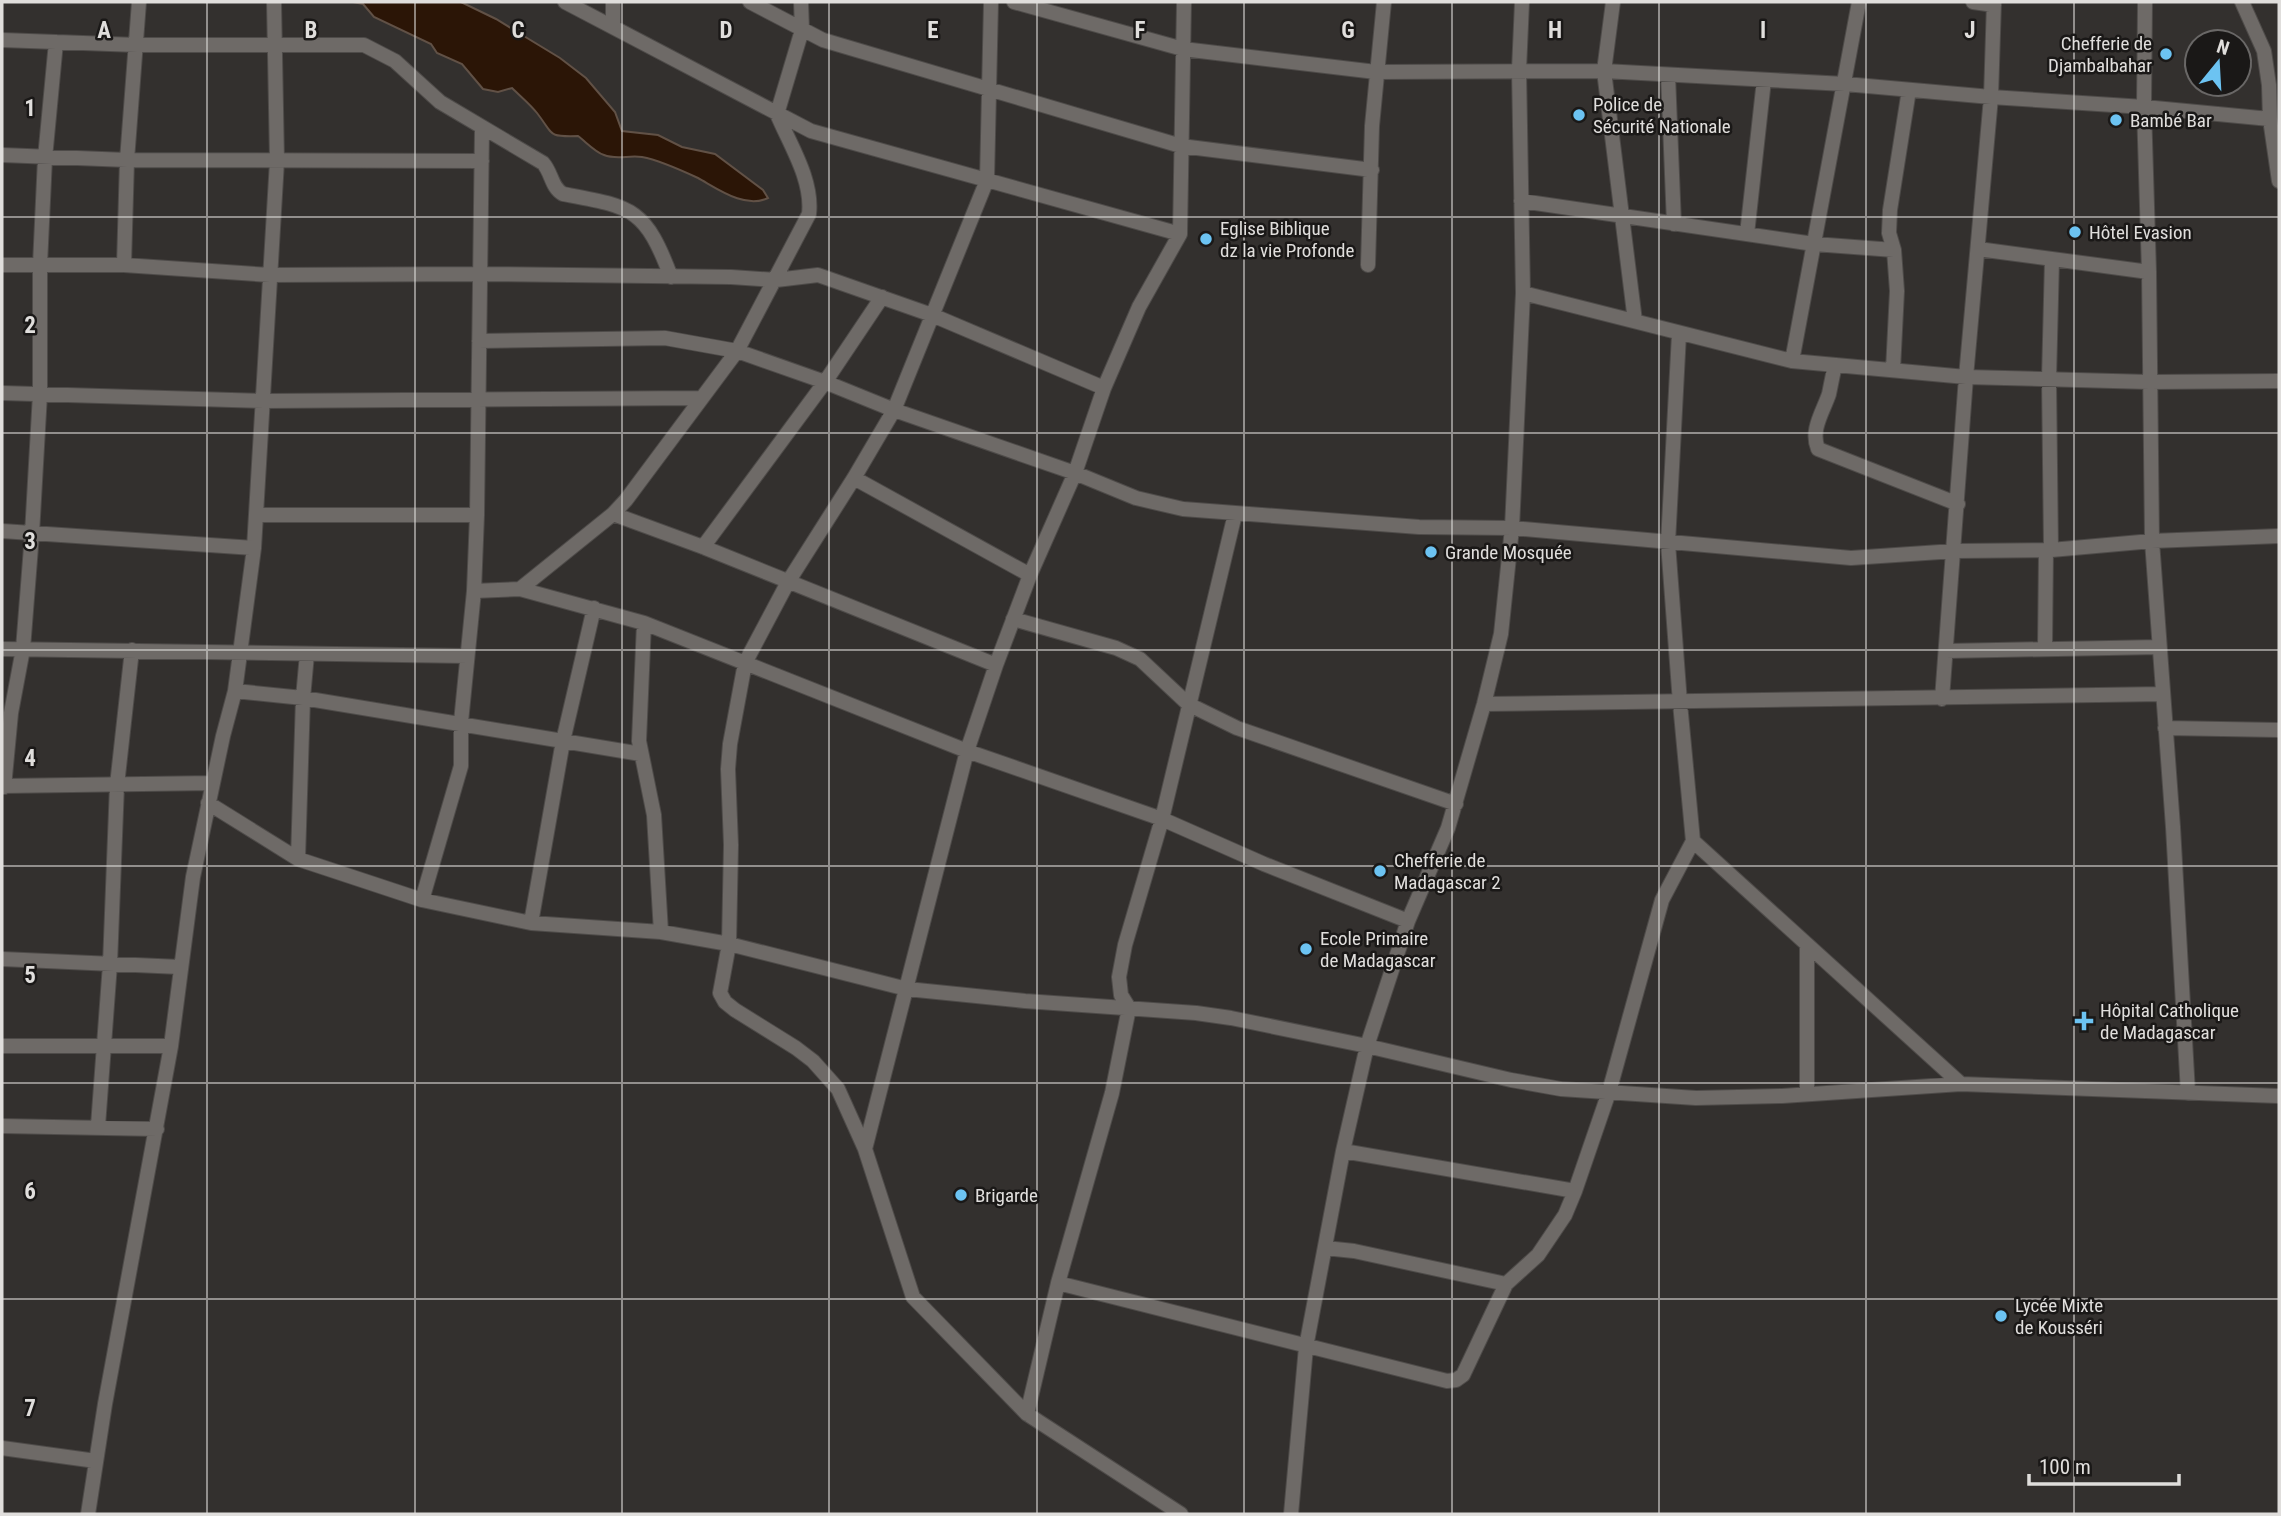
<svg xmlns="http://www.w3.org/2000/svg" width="2281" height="1516" font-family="'Roboto Condensed',sans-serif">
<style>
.water{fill:#2b1506;stroke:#615146;stroke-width:2}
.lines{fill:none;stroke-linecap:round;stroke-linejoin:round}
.minor-casing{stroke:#4e4b49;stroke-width:16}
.minor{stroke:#6e6a67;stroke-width:14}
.grid{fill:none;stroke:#e0dedc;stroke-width:2;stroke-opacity:0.55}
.poi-dot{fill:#6cc3f2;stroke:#1a1817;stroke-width:2.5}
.labels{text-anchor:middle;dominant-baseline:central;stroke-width:5;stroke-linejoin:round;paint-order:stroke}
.poi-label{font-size:19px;fill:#e0dedc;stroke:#1a1817;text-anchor:start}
.grid-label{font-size:23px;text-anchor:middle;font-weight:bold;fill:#e0dedc;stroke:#1a1817;stroke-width:5;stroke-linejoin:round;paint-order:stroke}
</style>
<rect width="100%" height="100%" fill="#33302e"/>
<!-- water -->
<path class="water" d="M353,2h108l35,17 64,39 26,20 29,34 7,19 36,4 24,12 33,7 48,36 5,8c-23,11 -50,-9 -70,-20 -15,-7 -40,-18 -56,-21 -13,-2 -26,3 -38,-2 -9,-3 -18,-13 -26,-19 -31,1 -24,-1 -41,-23 -7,-9 -17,-17 -25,-25l-14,4 -15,-3 -21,-25 -25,-11 -6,-9 -57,-27 -11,-13z"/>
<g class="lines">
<!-- minor casing -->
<g class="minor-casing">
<path id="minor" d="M565,2l246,129 369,103
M750,2l73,38 358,106 191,24
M991,2l-4,178 -93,230 -40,68 -66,104 -43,81 -15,81 -2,25 3,76 -2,99 -9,49 5,9 10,8 61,38 17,13 25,28 27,60 48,148 114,117 31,-131 54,-190 17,-85 -8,-13 -2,-18 6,-32 37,-126 73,-305
M1014,2l169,47 193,23 228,-1 241,13 146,13 153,10 126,12
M1613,2l-9,69 31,250
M1973,2l21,3
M2145,2l-1,105 5,165 3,269 21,286 15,266
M2242,2l22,49 5,34 1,34 9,62
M613,27v-25
M2,40l135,5h227l31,16 45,41 103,61c9,10 8,24 20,31 69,13 82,13 108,83
M1668,75l6,149
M2,155l125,5 355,1
M1521,201l293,43 80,6
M1747,234l17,-154
M1978,249l171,23
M2,265h122l146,10 210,-1 251,3 45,3 42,-5 114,40 172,73
M124,265l3,-105 12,-158
M1368,265l4,-139 12,-124
M1523,293l269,68 174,16 183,5 130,-1
M1679,334l-11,209 12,160 13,138 268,243
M479,341l186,-3 72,13 88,31 69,28 181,63 61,25 47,11 236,18 93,1 339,30 104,-7 96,-1 101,-9 127,-5
M1792,361l67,-359
M1835,365c-2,9 -4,19 -6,29 -6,18 -19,36 -11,55l140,55
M1893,370l4,-79 -3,-41 -5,-17 1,-23 19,-120
M2,393l262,8 438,-3
M854,478l176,97
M613,514l90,33 293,118
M256,515h221
M2,531l252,17
M703,547l122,-165 57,-85
M2051,550l-2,-171 3,-120
M520,589l93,-75 13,-14 111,-149 72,-137c4,-34 -19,-69 -32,-100l25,-84 -1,-28
M474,591l46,-2 124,34 323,128 195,68 102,45 144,57
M1013,619l103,29 24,11 48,45 49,24 219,76
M644,623l-5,118 15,74 7,117
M2,649l465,7
M2045,649l1,-99
M1946,651l213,-4
M235,691l68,7 338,56
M1942,699l24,-322 25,-280 3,-95
M1484,704l679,-10
M2165,728l114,2
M2,786l211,-3
M4,787l7,-74 12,-64 9,-115 8,-140v-129l5,-107 11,-116
M208,803l90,56 124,41 39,-134v-44l13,-131 3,-76 5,-387
M298,859l5,-161 4,-44
M422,900l109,23 32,-182 31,-133
M531,923l130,9 68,12 178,45 118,12 171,12 35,5 136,28 144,34 50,9 135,9 86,-2 179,-12 318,12
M2,959l178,8
M2,1046h169
M1807,1094v-148
M2,1126l155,3
M98,1126l12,-162 7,-179 15,-135
M865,1149l102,-398 29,-86 34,-90 45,-102 29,-85 35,-81 41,-73 4,-232
M1343,1151l232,40
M1325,1248l29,3 152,33
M1058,1283l389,98 9,-1 7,-5 43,-91 32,-29 27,-40 10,-24 34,-99 53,-192 31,-59
M1027,1414l154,100
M2,1448l94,13
M88,1514l17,-110 66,-358 22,-169 30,-141 12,-45 19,-143 23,-387 -3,-159
M1291,1514l15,-167 37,-196 24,-105 41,-125 40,-93 36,-124 17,-70 11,-106 11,-235 -4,-223 3,-68"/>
</g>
<!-- minor -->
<use href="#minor" class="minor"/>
</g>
<!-- grid -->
<path class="grid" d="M207,2v1512M415,2v1512M622,2v1512M829,2v1512M1037,2v1512M1244,2v1512M1452,2v1512M1659,2v1512M1866,2v1512M2074,2v1512M2,217h2277M2,433h2277M2,650h2277M2,866h2277M2,1083h2277M2,1299h2277"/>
<!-- markers -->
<g class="poi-dot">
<circle cx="2166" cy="54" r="7"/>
<circle cx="1579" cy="115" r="7"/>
<circle cx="2116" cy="120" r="7"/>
<circle cx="2075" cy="232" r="7"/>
<circle cx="1206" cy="239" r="7"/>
<circle cx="1431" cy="552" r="7"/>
<circle cx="1380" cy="871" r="7"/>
<circle cx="1306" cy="949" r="7"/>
<path d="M2080.5 1010.5h7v7h7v7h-7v7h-7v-7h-7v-7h7z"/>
<circle cx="961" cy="1195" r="7"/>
<circle cx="2001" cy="1316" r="7"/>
</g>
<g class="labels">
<!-- poi labels -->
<g class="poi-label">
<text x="2152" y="43" text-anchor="end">Chefferie de<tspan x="2152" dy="22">Djambalbahar</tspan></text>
<text x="1593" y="104">Police de<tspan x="1593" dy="22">Sécurité Nationale</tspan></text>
<text x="2130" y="120">Bambé Bar</text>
<text x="1220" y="228">Eglise Biblique<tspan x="1220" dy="22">dz la vie Profonde</tspan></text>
<text x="2089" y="232">Hôtel Evasion</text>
<text x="1445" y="552">Grande Mosquée</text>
<text x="1394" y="860">Chefferie de<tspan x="1394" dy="22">Madagascar 2</tspan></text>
<text x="1320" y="938">Ecole Primaire<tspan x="1320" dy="22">de Madagascar</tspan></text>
<text x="2100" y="1010">Hôpital Catholique<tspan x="2100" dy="22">de Madagascar</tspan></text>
<text x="975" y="1195">Brigarde</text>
<text x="2015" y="1305">Lycée Mixte<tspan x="2015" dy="22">de Kousséri</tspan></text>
</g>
</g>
<g class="grid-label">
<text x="104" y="38">A</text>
<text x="311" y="38">B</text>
<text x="518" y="38">C</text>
<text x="726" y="38">D</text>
<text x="933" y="38">E</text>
<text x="1140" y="38">F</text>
<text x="1348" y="38">G</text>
<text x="1555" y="38">H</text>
<text x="1763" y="38">I</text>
<text x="1970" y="38">J</text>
<text x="30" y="116">1</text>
<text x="30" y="333">2</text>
<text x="30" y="549">3</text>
<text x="30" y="766">4</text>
<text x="30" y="983">5</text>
<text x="30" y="1199">6</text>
<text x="30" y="1416">7</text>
</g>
<!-- border -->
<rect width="2281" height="1516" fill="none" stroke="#e0dedc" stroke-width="7"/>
<!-- north arrow -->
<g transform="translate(2218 63) rotate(18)"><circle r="33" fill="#1a1817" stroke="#696766" stroke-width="2"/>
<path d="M0-5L12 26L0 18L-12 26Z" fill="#6cc3f2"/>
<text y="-10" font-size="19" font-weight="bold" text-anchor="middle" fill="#e0dedc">N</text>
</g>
<!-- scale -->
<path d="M2029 1474v10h150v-10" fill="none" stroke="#e0dedc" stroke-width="3.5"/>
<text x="2039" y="1474" font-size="21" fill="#e0dedc" stroke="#1a1817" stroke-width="5" paint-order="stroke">100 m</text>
</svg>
